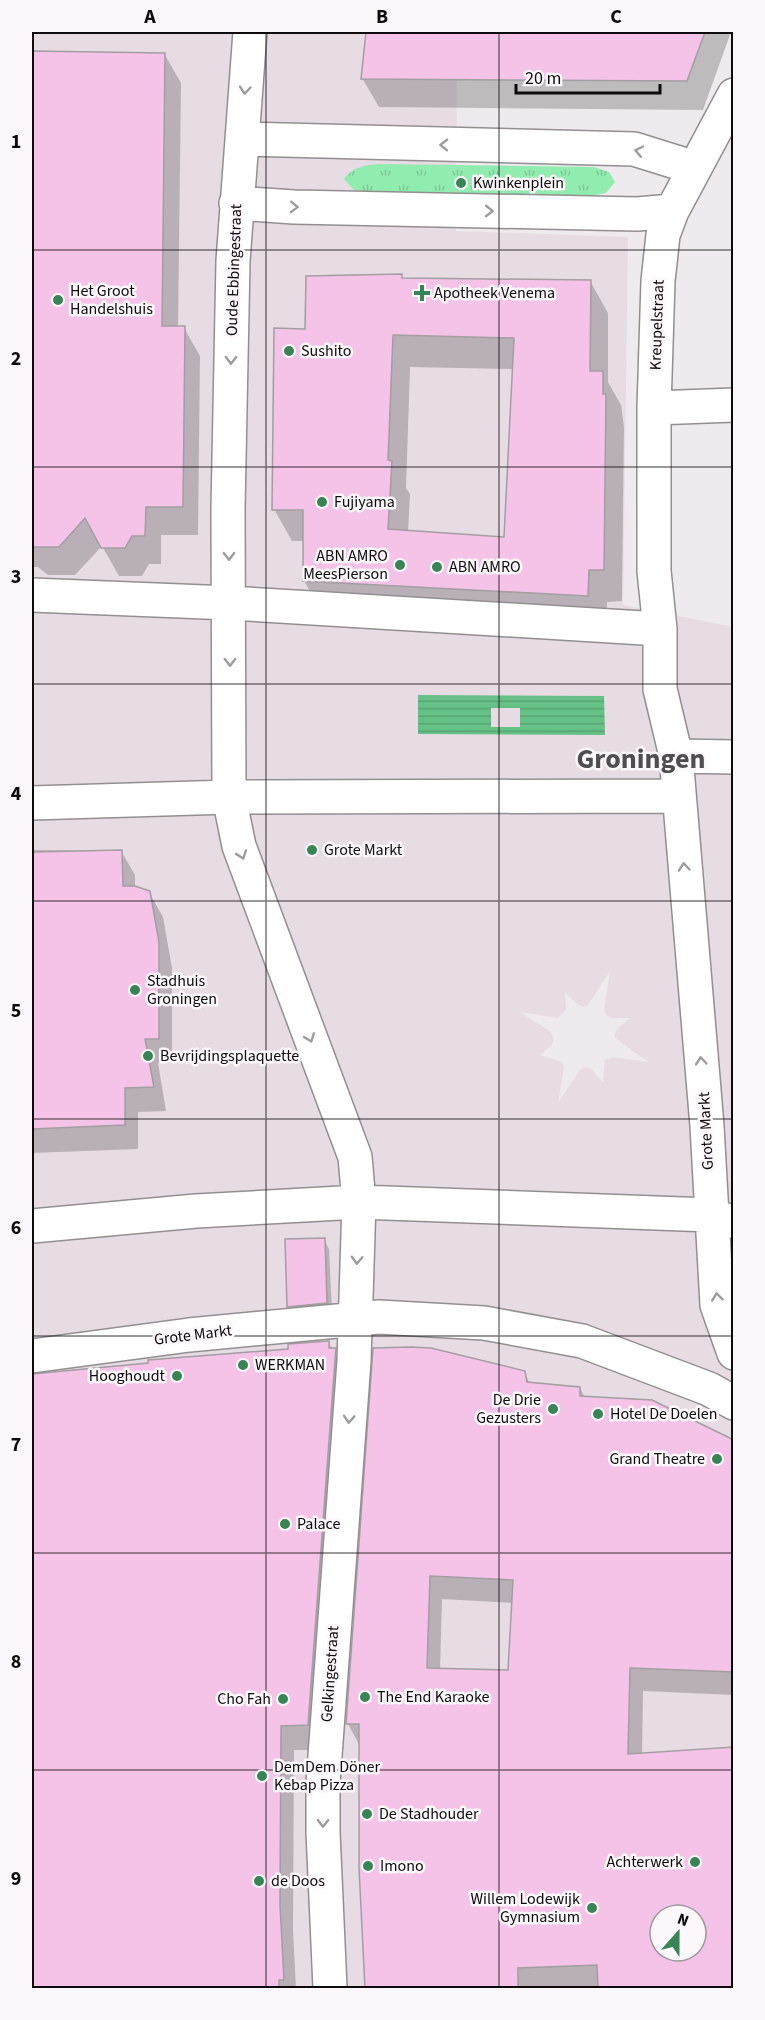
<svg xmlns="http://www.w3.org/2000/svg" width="765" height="2020" font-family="'Source Sans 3',sans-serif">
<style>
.built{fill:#e7dce4;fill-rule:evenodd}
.grass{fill:url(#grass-tufts)}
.water{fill:url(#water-rules);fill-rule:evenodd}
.shadow{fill:#0003;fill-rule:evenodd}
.building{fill:#f5c3e8;stroke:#a29ea1;stroke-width:1.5;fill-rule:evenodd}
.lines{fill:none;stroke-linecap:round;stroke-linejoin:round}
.minor-casing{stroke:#938f91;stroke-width:36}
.minor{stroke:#fff;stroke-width:33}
.oneway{stroke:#9e9d9e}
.grid{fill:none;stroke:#0d0b0c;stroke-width:1.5;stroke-opacity:0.55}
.poi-dot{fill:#368555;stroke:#fcf7fa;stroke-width:2}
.labels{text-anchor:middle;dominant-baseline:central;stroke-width:5;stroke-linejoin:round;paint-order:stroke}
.poi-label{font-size:16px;fill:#0d0b0c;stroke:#fcf7fa;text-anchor:start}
.street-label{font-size:16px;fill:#0d0b0c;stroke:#fcf7fa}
.town-label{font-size:28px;font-weight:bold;fill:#504d4f;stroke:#fcf7fa}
.neatline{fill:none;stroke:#0d0b0c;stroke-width:2}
.grid-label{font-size:20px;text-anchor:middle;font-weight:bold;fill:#0d0b0c}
</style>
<defs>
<pattern id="grass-tufts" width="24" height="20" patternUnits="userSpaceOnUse" patternTransform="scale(1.5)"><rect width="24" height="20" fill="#91ecaf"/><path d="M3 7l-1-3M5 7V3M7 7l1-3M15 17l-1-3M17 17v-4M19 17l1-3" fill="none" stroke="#7cc995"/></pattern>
<pattern id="water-rules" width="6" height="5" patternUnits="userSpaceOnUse" patternTransform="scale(1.5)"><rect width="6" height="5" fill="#65c186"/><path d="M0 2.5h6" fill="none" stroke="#56a472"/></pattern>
</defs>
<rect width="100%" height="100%" fill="#eeeaed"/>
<!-- built -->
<path class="built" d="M32,32h425l-1,199 172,6 -5,368 110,22v1361h-701zM610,971l-6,39 3,6 5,2h18l-13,11 -3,8 34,25 -36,-5 -7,3 -2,22 -12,-13 -6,-2 -6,4 -21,32 6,-36 -2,-5 -22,-7 12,-10 2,-6 -3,-7 -31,-20 38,6 8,-8 -1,-18 12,12 6,3 5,-2zM660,1915h36v36h-36z"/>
<!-- grass -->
<path class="grass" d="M379,164l215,3 15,5 6,10 -9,11 -16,3 -211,-2 -24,-3 -11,-12c8,-12 21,-14 35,-15z"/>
<!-- water -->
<path class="water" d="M418,695l186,1 1,39 -187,-1zM491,708h29v19h-29z"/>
<!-- shadow -->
<path class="shadow" d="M367,32h364l-28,78 -324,-3 -17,-29z
M32,53l133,2 16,28 -3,245h6l16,28 -2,179h-37v29h-12l-7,12h-23l-17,-30 -27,29h-27l-10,-8h-6z
M401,276l2,3 187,2 18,32v69l13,23 3,22 -2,174 -15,1 -1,25 -283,-14 -19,-32 1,-40h-13l-18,-32 33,-179zM410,367l104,2 -8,170 -98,-7 2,-38 -4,-6z
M32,850l89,1 14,24v12l14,5 14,25 9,51v94l-14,1 8,48 -28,1v37l-106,4z
M324,1240l5,9 3,63 -38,3 -5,-9z
M328,1342l21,33 -27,375h-28l-1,181 3,57h-264v-614l258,-23z
M524,1372l6,12 50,4 5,10 149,43v254l-91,-4 -1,64 92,233h-368l-6,-242 -12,-22zM442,1599l71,4 -4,69 -69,-2zM660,1915h36v36h-36z"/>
<!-- building -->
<path class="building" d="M366,32h339l-18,49 -326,-2z
M32,51l133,2 -3,273h23l-2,181h-37l-1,29h-13l-7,12h-24l-16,-30 -26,29h-27z
M402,274v4l189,2 -1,91h13v23h3l-2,176h-15l-1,26 -285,-15v-71h-31l2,-182 31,1 1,-53zM393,335l121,3 -10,199 -116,-8 4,-68 -4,-1z
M122,850l1,36h12l15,5 9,51v97h-14l9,48 -29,1v37l-93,4v-277z
M325,1238l2,65 -40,4 -2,-68z
M329,1341v7h7l-1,12 -27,365 -27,1 -1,179 4,75h-5v9h-247v-615l116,-11v-3l140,-11v-5z
M411,1347l20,1 94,23 2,11 53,5v9l72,4 82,40v232l-104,-4 -2,86 106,-7v242h-136l-1,-24 -79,3v21h-153l-6,-121v-144h-13l27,-376zM430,1576l83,4 -5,90 -81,-2zM660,1915h36v36h-36z"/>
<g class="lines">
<!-- minor casing -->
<g class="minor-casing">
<path id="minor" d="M250,32l-17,229 -5,247 1,289 10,49 116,311 4,45 -5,159 -31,422v49l7,156
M734,95l-62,116 -9,24 -5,46 -4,127v163l6,58v60l16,67 31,370 10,179 17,48
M242,139l392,10 61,19
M236,203l58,4 343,7 35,-3
M654,408l80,-3
M32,595l198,8 430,26
M676,756l58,1
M32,803l197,-6 449,-1
M32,1226l164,-15 163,-9 351,13 19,6
M32,1356l157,-21 190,-18 105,6 98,18 127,48 25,14"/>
</g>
<!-- minor -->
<use href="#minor" class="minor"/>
</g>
<!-- one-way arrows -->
<defs><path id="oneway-chevron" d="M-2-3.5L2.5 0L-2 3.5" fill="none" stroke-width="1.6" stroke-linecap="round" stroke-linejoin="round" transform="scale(1.5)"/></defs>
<g class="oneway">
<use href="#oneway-chevron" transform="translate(245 90) rotate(95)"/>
<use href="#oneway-chevron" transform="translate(444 145) rotate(-179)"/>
<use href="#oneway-chevron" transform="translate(639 151) rotate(-168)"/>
<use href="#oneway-chevron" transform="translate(294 207) rotate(2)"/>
<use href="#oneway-chevron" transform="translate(489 211) rotate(1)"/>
<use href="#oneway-chevron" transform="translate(231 360) rotate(91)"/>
<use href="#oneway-chevron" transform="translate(229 556) rotate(89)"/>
<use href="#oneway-chevron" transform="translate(230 662) rotate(90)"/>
<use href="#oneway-chevron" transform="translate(242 855) rotate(71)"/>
<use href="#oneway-chevron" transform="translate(684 867) rotate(-95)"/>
<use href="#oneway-chevron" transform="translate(310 1038) rotate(69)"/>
<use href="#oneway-chevron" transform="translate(701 1061) rotate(-95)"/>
<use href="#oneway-chevron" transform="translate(357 1260) rotate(92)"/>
<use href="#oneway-chevron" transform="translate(717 1297) rotate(-96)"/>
<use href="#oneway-chevron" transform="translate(349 1419) rotate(94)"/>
<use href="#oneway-chevron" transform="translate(323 1823) rotate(91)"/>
</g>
<!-- grid -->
<path class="grid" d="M266,32v1956M499,32v1956M32,250h702M32,467h702M32,684h702M32,901h702M32,1119h702M32,1336h702M32,1553h702M32,1770h702"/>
<!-- markers -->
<g class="poi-dot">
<circle cx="461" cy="183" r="6"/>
<path d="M419 284h6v6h6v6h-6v6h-6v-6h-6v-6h6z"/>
<circle cx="58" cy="300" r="6"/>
<circle cx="289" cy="351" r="6"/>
<circle cx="322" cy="502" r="6"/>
<circle cx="400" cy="565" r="6"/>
<circle cx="437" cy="567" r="6"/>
<circle cx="312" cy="850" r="6"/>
<circle cx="135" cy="990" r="6"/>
<circle cx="148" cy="1056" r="6"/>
<circle cx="243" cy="1365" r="6"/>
<circle cx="177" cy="1376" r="6"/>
<circle cx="553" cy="1409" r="6"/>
<circle cx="598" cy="1414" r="6"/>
<circle cx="717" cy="1459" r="6"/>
<circle cx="285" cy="1524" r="6"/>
<circle cx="365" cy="1697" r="6"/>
<circle cx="283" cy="1699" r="6"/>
<circle cx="262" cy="1776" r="6"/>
<circle cx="367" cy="1814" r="6"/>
<circle cx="695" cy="1862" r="6"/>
<circle cx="368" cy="1866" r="6"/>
<circle cx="259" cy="1881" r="6"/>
<circle cx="592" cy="1908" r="6"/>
</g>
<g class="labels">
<!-- poi labels -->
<g class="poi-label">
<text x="473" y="183">Kwinkenplein</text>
<text x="70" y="291">Het Groot<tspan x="70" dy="18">Handelshuis</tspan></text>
<text x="434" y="293">Apotheek Venema</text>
<text x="301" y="351">Sushito</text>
<text x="334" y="502">Fujiyama</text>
<text x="388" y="556" text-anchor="end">ABN AMRO<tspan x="388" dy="18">MeesPierson</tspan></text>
<text x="449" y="567">ABN AMRO</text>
<text x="324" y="850">Grote Markt</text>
<text x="147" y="981">Stadhuis<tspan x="147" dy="18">Groningen</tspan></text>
<text x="160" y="1056">Bevrijdingsplaquette</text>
<text x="255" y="1365">WERKMAN</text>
<text x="165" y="1376" text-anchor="end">Hooghoudt</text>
<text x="541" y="1400" text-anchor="end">De Drie<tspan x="541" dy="18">Gezusters</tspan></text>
<text x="610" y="1414">Hotel De Doelen</text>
<text x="705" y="1459" text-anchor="end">Grand Theatre</text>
<text x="297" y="1524">Palace</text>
<text x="377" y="1697">The End Karaoke</text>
<text x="271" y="1699" text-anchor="end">Cho Fah</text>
<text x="274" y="1767">DemDem Döner<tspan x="274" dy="18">Kebap Pizza</tspan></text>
<text x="379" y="1814">De Stadhouder</text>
<text x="683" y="1862" text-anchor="end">Achterwerk</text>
<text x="380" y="1866">Imono</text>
<text x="271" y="1881">de Doos</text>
<text x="580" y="1899" text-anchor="end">Willem Lodewijk<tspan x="580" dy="18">Gymnasium</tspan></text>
</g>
<!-- street labels -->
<g class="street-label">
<text transform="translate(234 270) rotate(-88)">Oude Ebbingestraat</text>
<text transform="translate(657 325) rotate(-88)">Kreupelstraat</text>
<text transform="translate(706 1131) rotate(-93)">Grote Markt</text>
<text transform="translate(193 1335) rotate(-7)">Grote Markt</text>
<text transform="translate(330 1674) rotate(-86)">Gelkingestraat</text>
</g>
<!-- town labels -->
<g class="town-label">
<text x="641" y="759">Groningen</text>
</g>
</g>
<!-- border -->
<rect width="765" height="2020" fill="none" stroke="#fcf7fa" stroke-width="66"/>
<!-- north arrow -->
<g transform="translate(678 1933) rotate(21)"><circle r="28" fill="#fcf7fa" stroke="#9c999b" stroke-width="1.5"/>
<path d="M0-4.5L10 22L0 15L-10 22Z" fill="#368555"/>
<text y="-9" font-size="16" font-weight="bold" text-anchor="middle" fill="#0d0b0c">N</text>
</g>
<!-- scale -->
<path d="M516 84v9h144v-9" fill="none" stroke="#0d0b0c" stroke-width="3"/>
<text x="525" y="84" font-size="18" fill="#0d0b0c" stroke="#fcf7fa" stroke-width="4.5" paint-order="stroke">20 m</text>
<rect x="33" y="33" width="699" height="1954" class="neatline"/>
<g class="grid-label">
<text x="150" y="23">A</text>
<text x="382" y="23">B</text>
<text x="616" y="23">C</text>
<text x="16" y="148">1</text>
<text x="16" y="365">2</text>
<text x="16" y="583">3</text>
<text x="16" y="800">4</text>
<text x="16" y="1017">5</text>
<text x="16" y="1234">6</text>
<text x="16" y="1451">7</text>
<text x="16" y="1668">8</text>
<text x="16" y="1885">9</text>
</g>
</svg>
